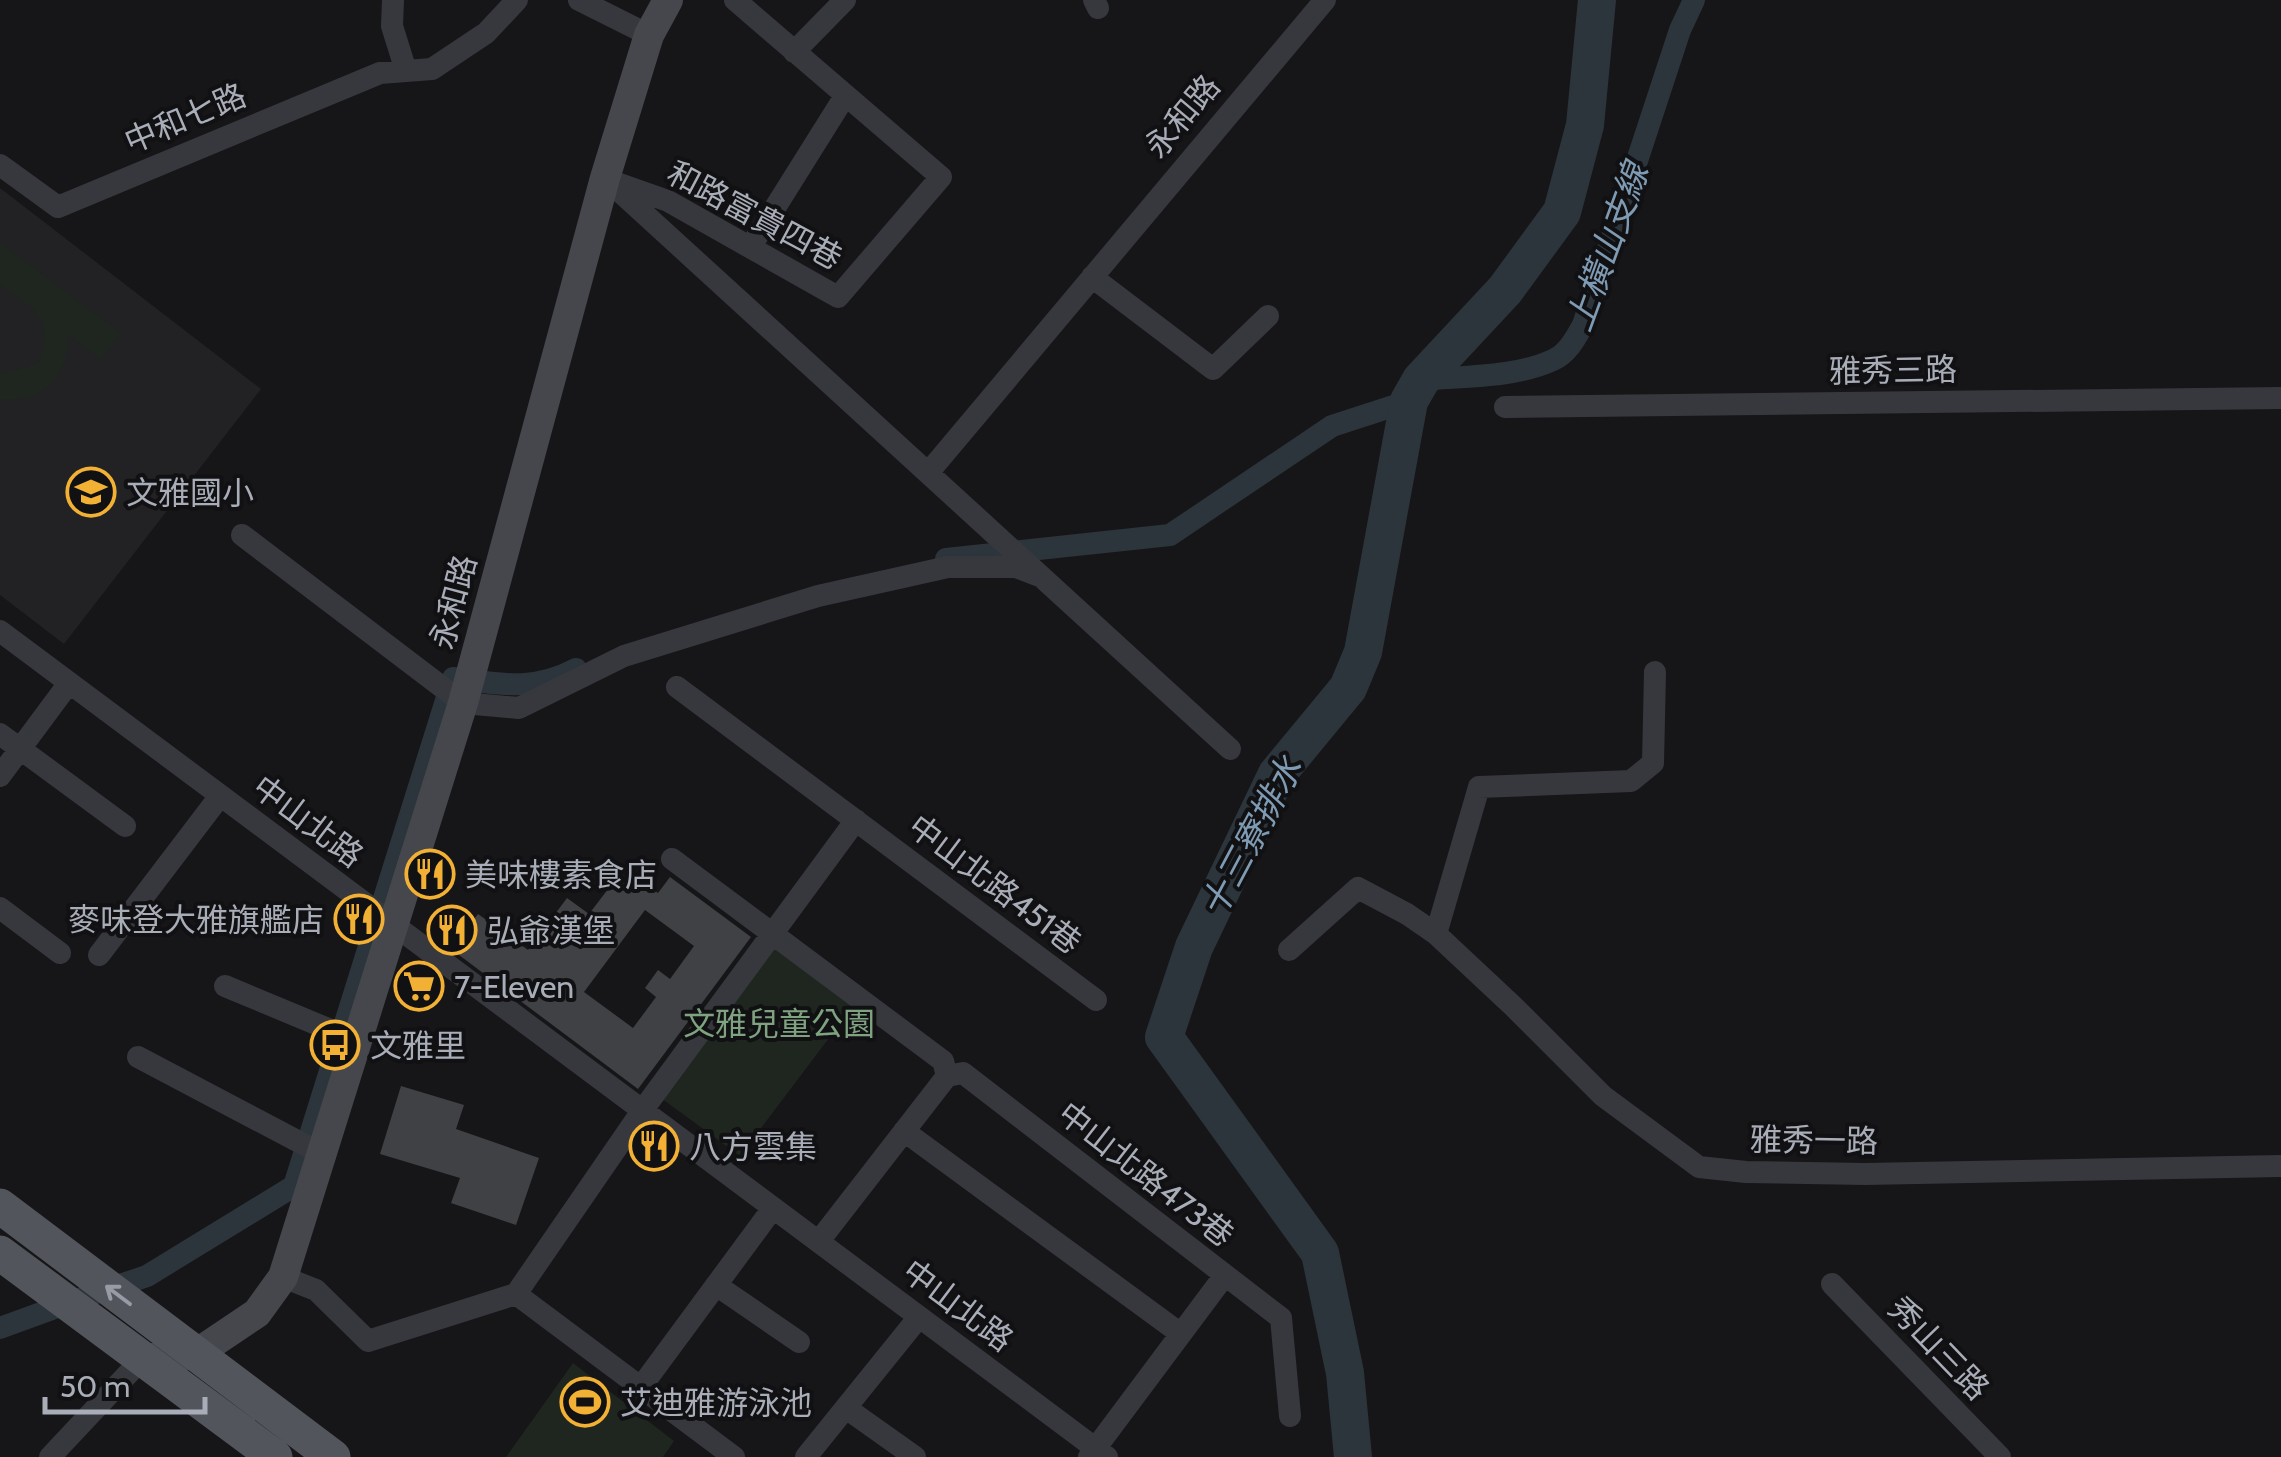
<svg xmlns="http://www.w3.org/2000/svg" width="2281" height="1457" font-family="Cabin,'Noto Sans TC',sans-serif">
<style>
.built{fill:#222225}
.green{fill:#1e261f}
.lines{fill:none;stroke-linecap:round;stroke-linejoin:round}
.canal{stroke:#2c353c;stroke-width:22}
.river{stroke:#2c353c;stroke-width:38}
.building{fill:#404145;fill-rule:evenodd}
.street{stroke:#37383d;stroke-width:22}
.secondary{stroke:#45474d;stroke-width:30}
.primary{stroke:#53555c;stroke-width:35}
.oneway{stroke:#979ba6}
.labels{text-anchor:middle;dominant-baseline:central;stroke-width:8;stroke-linejoin:round;paint-order:stroke}
.street-label{font-size:32px;fill:#a8adb8;stroke:#111113}
.poi-label{font-size:32px;fill:#a8adb8;stroke:#111113;text-anchor:start}
.park-label{font-size:32px;fill:#7fa381;stroke:#111113}
.water-label{font-size:35px;font-style:italic;fill:#7f9bb3;stroke:#111113}
</style>
<rect width="100%" height="100%" fill="#161618"/>
<!-- built -->
<path class="built" d="M0,188l261,201 -197,255 -64,-49z"/>
<!-- green -->
<path class="green" d="M0,243l121,90 -20,27 -33,-26c1,42 -24,69 -68,65v-27l8,1 31,-10c15,-47 -4,-53 -39,-79z
M776,945l78,60 -114,151 -79,-58z
M573,1363l101,78 -11,16h-157z"/>
<g class="lines">
<!-- canal -->
<path class="canal" d="M1421,380c41,-4 93,-2 132,-20 15,-7 22,-21 30,-35l97,-295 14,-30
M946,559l224,-24 162,-109 77,-25
M123,1284l24,-8 147,-90 159,-508c47,6 79,14 123,-9
M0,1328l96,-35"/>
<!-- river -->
<path class="river" d="M1353,1457l-8,-84 -25,-120 -156,-216 30,-90 83,-173 71,-86 15,-36 46,-251 12,-21 84,-90 57,-78 23,-87 12,-125"/>
</g>
<!-- building -->
<path class="building" d="M631,873l27,20 12,-16 81,60 -113,152 -199,-149 14,-18 12,9 13,-17 50,36 39,-52 22,16 26,-34 7,5zM645,910l49,36 -24,33 -12,-9 -13,18 11,9 -23,31 -49,-36z
M401,1086l63,19 -8,24 83,29 -23,67 -65,-22 9,-25 -80,-24z"/>
<g class="lines">
<!-- street -->
<path class="street" d="M393,0l-1,26 14,45
M579,0l70,35
M1094,0l4,8
M794,52l51,-52
M0,165l58,42 322,-134 52,-4 54,-36 31,-33
M605,178l625,571
M617,183l51,18 170,96 103,-120 -206,-177
M751,246l94,-150
M1092,277l121,92 55,-53
M1505,407l776,-9
M928,473l397,-473
M242,535l221,168 56,5 105,-52 194,-60 130,-29h68l26,10
M0,631l1107,826
M677,687l419,313
M0,734l125,92
M0,776l69,-93
M672,859l271,202 4,15
M0,908l60,45
M1436,934l43,-147 152,-6 22,-18 2,-91
M1289,950l69,-62 49,26 29,20 78,73 89,89 96,71 47,5 119,2 416,-8
M99,955l121,-159
M225,986l132,55
M138,1057l184,97
M904,1131l277,203
M819,1241l128,-165 16,-3 318,245 9,98
M283,1277l33,13 52,51 148,-47
M1832,1284l168,173
M716,1285l83,57
M516,1294l126,-183 214,-291
M516,1294l218,163
M641,1387l132,-179
M846,1408l69,49
M50,1457l92,-98
M806,1457l113,-140
M1089,1457l136,-182"/>
<!-- secondary -->
<path class="secondary" d="M142,1359l54,-5 61,-41 26,-36 180,-574 142,-525 44,-143 19,-35"/>
<!-- primary -->
<path class="primary" d="M0,1206l333,251
M0,1253l275,204"/>
</g>
<!-- one-way arrows -->
<defs><path id="oneway-shaft" d="M-6 0H5M1.5-3L5.5 0L1.5 3" fill="none" stroke-width="1.6" stroke-linecap="round" stroke-linejoin="round" transform="scale(2.5)"/></defs>
<use class="oneway" href="#oneway-shaft" transform="translate(118 1295) rotate(-143)"/>
<!-- icons -->
<defs>
<g id="school-ring" transform="scale(2.5)"><circle r="9.5" fill="#111113" stroke="#f2b134" stroke-width="1.5"/><path d="M0-5L7-2L0 1L-7-2ZM-4 1L0 2.5L4 1V4Q0 6-4 4Z" fill="#f2b134"/></g>
<g id="restaurant-ring" transform="scale(2.5)"><circle r="9.5" fill="#111113" stroke="#f2b134" stroke-width="1.5"/><path d="M-5-6h1v4h1v-4h1v4h1v-4h1v5L-1.5 .5V6h-2V.5L-5-1ZM5-6V6H3V1.5H1.5Q1.5-4 5-6Z" fill="#f2b134"/></g>
<g id="supermarket-ring" transform="scale(2.5)"><circle r="9.5" fill="#111113" stroke="#f2b134" stroke-width="1.5"/><path d="M-6-5.5h2.5l.6 2H6L4.5 2H-2.5L-4.4-4H-6ZM-1.5 3.2a1.3 1.3 0 1 0 .1 0ZM3 3.2a1.3 1.3 0 1 0 .1 0Z" fill="#f2b134"/></g>
<g id="bus-ring" transform="scale(2.5)"><circle r="9.5" fill="#111113" stroke="#f2b134" stroke-width="1.5"/><path d="M-5-6H5V4H4V6H2V4H-2V6H-4V4H-5ZM-3.5-4V0h7V-4ZM-3.5 1.2v1.5H-2V1.2ZM2 1.2v1.5H3.5V1.2Z" fill="#f2b134"/></g>
<g id="stadium-ring" transform="scale(2.5)"><circle r="9.5" fill="#111113" stroke="#f2b134" stroke-width="1.5"/><path d="M0-5a6.5 5 0 1 0 0 10a6.5 5 0 1 0 0-10ZM-3.5-1.8h7v3.6h-7Z" fill="#f2b134"/></g>
</defs>
<g fill-rule="evenodd">
<use href="#school-ring" x="91" y="492"/>
<use href="#restaurant-ring" x="430" y="874"/>
<use href="#restaurant-ring" x="359" y="919"/>
<use href="#restaurant-ring" x="452" y="930"/>
<use href="#supermarket-ring" x="419" y="986"/>
<use href="#bus-ring" x="335" y="1045"/>
<use href="#restaurant-ring" x="654" y="1146"/>
<use href="#stadium-ring" x="585" y="1402"/>
</g>
<g class="labels">
<!-- street labels -->
<g class="street-label">
<text transform="translate(1182 116) rotate(-50)">永和路</text>
<text transform="translate(185 118) rotate(-23)">中和七路</text>
<text transform="translate(755 215) rotate(28)">和路富貴四巷</text>
<text transform="translate(1893 370) rotate(-1)">雅秀三路</text>
<text transform="translate(453 602) rotate(-75)">永和路</text>
<text transform="translate(308 821) rotate(37)">中山北路</text>
<text transform="translate(995 884) rotate(37)">中山北路451巷</text>
<text transform="translate(1814 1140) rotate(1)">雅秀一路</text>
<text transform="translate(1146 1174) rotate(38)">中山北路473巷</text>
<text transform="translate(958 1305) rotate(37)">中山北路</text>
<text transform="translate(1939 1348) rotate(46)">秀山三路</text>
</g>
<!-- poi labels -->
<g class="poi-label">
<text x="126" y="492">文雅國小</text>
<text x="465" y="874">美味樓素食店</text>
<text x="324" y="919" text-anchor="end">麥味登大雅旗艦店</text>
<text x="487" y="930">弘爺漢堡</text>
<text x="454" y="986">7-Eleven</text>
<text x="370" y="1045">文雅里</text>
<text x="689" y="1146">八方雲集</text>
<text x="620" y="1402">艾迪雅游泳池</text>
</g>
<!-- park labels -->
<g class="park-label">
<text x="779" y="1023">文雅兒童公園</text>
</g>
<!-- water labels -->
<g class="water-label">
<text transform="translate(1607 247) rotate(-70)">上橫山支線</text>
<text transform="translate(1251 837) rotate(-62)">十三寮排水</text>
</g>
</g>
<!-- scale -->
<path d="M45 1397v15h160v-15" fill="none" stroke="#a8adb8" stroke-width="5"/>
<text x="60" y="1397" font-size="30" fill="#a8adb8" stroke="#111113" stroke-width="8" paint-order="stroke">50 m</text>
</svg>
